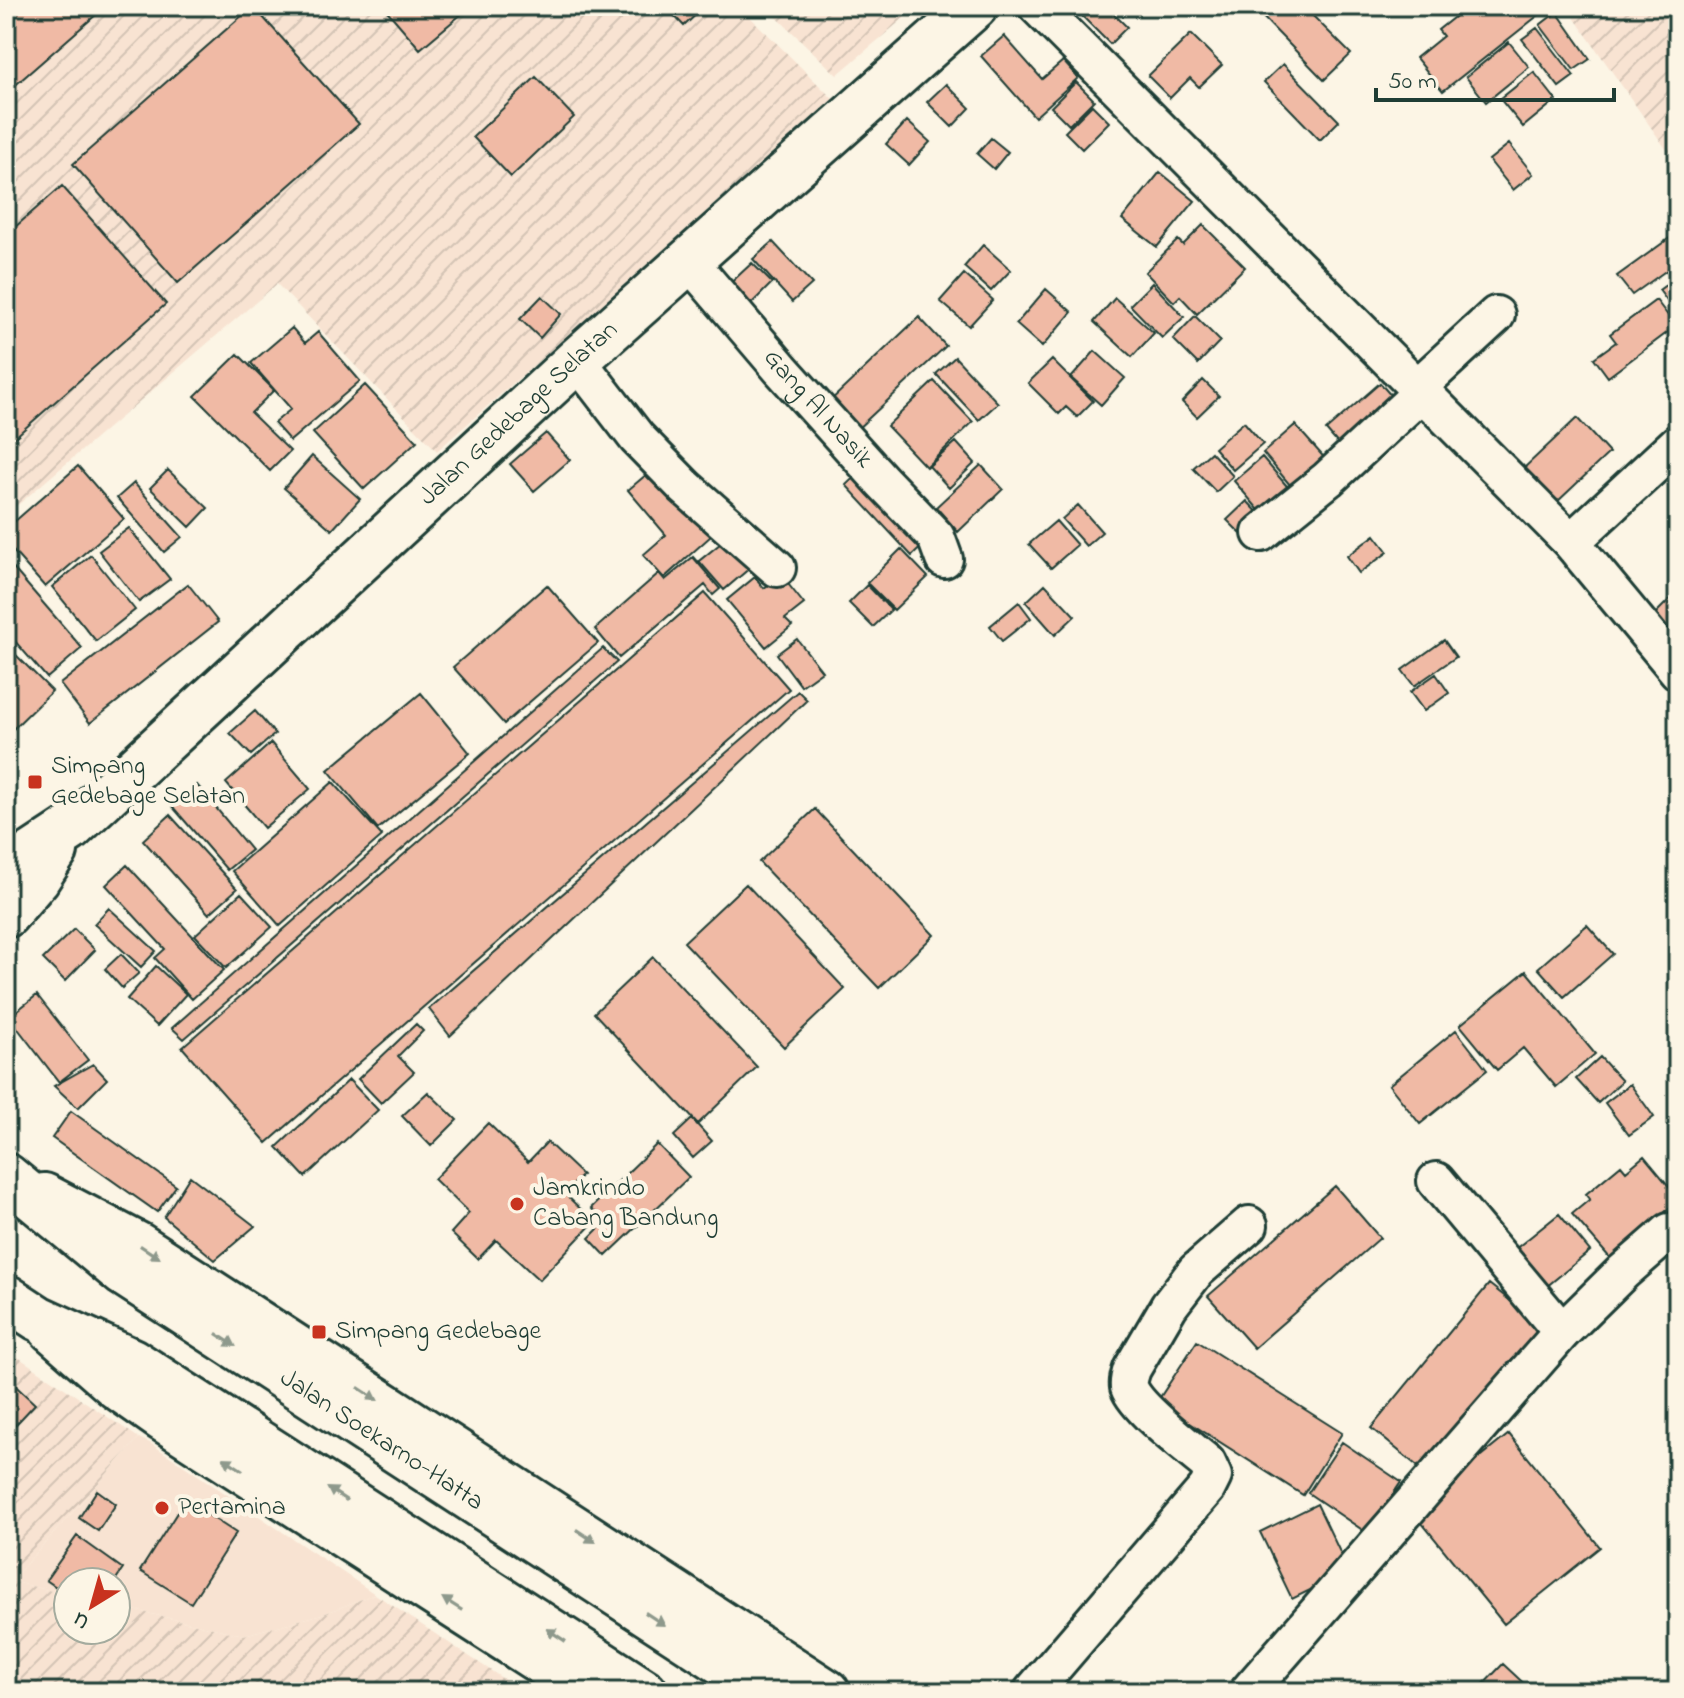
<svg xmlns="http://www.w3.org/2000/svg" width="1684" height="1698" font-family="'Indie Flower',sans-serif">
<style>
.built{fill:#f8e3d2}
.industrial{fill:url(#industrial-furrows)}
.building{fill:#f0baa5;stroke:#1f3d34;stroke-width:2}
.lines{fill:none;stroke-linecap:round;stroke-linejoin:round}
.street-casing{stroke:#1f3d34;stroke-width:42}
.secondary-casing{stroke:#1f3d34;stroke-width:50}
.primary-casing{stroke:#1f3d34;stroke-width:50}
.highway-casing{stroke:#1f3d34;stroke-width:50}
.street{stroke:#fcf5e5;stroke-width:36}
.secondary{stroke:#fcf5e5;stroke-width:44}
.primary{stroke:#fcf5e5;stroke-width:44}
.highway{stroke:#fcf5e5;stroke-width:44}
.oneway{fill:#8e998c}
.poi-dot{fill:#c8321e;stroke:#fcf5e5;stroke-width:3}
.labels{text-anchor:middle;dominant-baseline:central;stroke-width:8;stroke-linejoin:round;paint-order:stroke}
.street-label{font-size:26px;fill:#1f3d34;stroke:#fcf5e5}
.poi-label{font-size:26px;fill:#1f3d34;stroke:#fcf5e5;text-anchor:start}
</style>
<defs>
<pattern id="industrial-furrows" width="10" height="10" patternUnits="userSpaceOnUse" patternTransform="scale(2)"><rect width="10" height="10" fill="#f8e3d2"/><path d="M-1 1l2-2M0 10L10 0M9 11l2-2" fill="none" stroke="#d4c4b5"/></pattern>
</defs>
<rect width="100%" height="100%" fill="#fcf5e5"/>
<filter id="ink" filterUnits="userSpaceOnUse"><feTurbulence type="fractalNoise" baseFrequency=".0125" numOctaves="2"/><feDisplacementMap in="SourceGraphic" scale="16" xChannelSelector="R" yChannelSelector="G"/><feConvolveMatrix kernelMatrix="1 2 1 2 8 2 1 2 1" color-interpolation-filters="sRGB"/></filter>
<g filter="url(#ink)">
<!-- built -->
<path class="built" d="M139,1438l11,5 225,151 -49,19 -82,22 -128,-29v-24h-48v13l-57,-14z"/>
<!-- industrial -->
<path class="industrial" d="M6,6h733l94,93 -396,352 -160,-167 -271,231z
M765,6h153l-81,69z
M1566,6h112v160z
M6,1349l133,89 -128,143 57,14v35h48v-24l128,29 82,-22 49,-19 148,98h-517z"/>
<!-- building -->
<path class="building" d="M6,6h100l-94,82 -6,-7z
M253,6l106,118 -181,159 -105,-119z
M383,6h88l-51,43z
M665,6h40l-21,20z
M1072,6h34l21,21 -17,17z
M1252,6h51l48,48 -27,26z
M1468,6h74l3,4 -102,81 -27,-33 27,-22 -5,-6z
M1557,12l33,47 -16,11 -34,-45z
M1537,28l37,48 -15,11 -37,-48z
M1191,34l31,31 -23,22 -9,-9 -20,20 -22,-22z
M1004,36l38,43 21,-18 15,17 -43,39 -54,-61z
M1509,42l20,25 -43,35 -20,-25z
M1283,64l56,57 -19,19 -56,-58z
M1534,72l22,28 -33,27 -23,-28z
M536,77l38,40 -63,60 -38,-40z
M1076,82l18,18 -25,25 -18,-18z
M946,84l24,24 -18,19 -25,-25z
M1092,105l17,17 -27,27 -17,-17z
M907,121l23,21 -21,23 -23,-21z
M991,138l17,14 -14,17 -17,-15z
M1509,144l24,30 -20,16 -24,-30z
M1160,172l35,29 -38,46 -35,-28z
M62,186l104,118 -160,141v-210z
M1203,225l42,42 -48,47 -17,-18 -6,6 -29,-30 33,-32 5,5z
M1678,232v30l-46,33 -15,-19z
M773,242l39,42 -20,18 -39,-43z
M983,245l28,25 -20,21 -27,-24z
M752,263l20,20 -28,28 -21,-21z
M964,274l29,26 -24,26 -29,-25z
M1678,276v40l-19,-26z
M1152,283l32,34 -22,21 -32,-33z
M1046,289l26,23 -30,35 -26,-23z
M542,296l19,18 -21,24 -20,-19z
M1115,298l39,35 -22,24 -38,-35z
M1656,300l20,26 -68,51 -14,-19 22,-16 -6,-8z
M1195,316l25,25 -22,23 -25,-25z
M919,317l27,29 -91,85 -27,-28z
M292,328l13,15 13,-11 42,49 -70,60 -16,-18 17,-14 -40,-46z
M1095,351l30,27 -24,27 -30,-27z
M238,354l36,36 -23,23 39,38 -20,20 -75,-75z
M955,357l43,46 -19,17 -43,-46z
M1052,360l41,41 -16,16 -11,-10 -7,7 -31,-31z
M1203,380l16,16 -22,21 -15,-15z
M934,381l39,41 -47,45 -39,-41z
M1380,383l20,23 -54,47 -20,-23z
M365,385l52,56 -53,48 -51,-56z
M1577,418l32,35 -53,50 -32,-35z
M1244,422l19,22 -30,26 -19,-22z
M1295,425l34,38 -33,29 -33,-39z
M546,433l24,27 -36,31 -24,-27z
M956,442l19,21 -26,25 -20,-22z
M1211,452l22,24 -17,16 -23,-24z
M312,456l48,43 -28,31 -48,-42z
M1262,457l30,35 -28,24 -30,-35z
M981,465l22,24 -45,43 -22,-25z
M78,466l46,53 -79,68 -39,-44v-14z
M866,466l67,70 -21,20 -66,-71z
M653,469l58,67 -47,42 -21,-23 23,-20 -38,-45z
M168,470l40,38 -18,19 -40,-39z
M134,483l48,54 -18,15 -47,-54z
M1247,501l17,18 -19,19 -18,-18z
M1078,505l24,27 -16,14 -24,-27z
M1056,521l21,24 -26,23 -22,-24z
M129,528l41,51 -31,23 -40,-51z
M1375,535l13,17 -29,21 -12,-17z
M726,539l32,22 -34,29 -25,-29z
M901,549l27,28 -34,33 -27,-27z
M91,555l44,55 -39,31 -44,-54z
M693,557l27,32 -7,6 -8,-10 -86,73 -24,-29 64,-56 6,7z
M6,560l76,88 -35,30 -41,-47z
M781,575l23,29 -19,15 7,7 -26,21 -39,-47 28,-23 9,11z
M188,584l30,38 -128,101 -30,-39z
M1045,584l30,32 -20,19 -29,-33z
M547,585l51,58 -94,81 -51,-57z
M867,585l24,25 -18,17 -24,-24z
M705,593l84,96 -522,454 -85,-96z
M1673,596l5,5v19l-15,14 -14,-14z
M1019,602l12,16 -29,23 -12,-15z
M797,639l25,32 -21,15 -24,-32z
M1444,640l12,17 -42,29 -12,-16z
M6,645l46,46 -45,44 -1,-1z
M603,648l14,14 -433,377 -12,-11z
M1436,674l13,19 -25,18 -14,-19z
M798,691l9,9 -357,336 -21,-27z
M421,693l49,60 -92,76 -50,-59z
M255,711l20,23 -24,21 -21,-22z
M271,743l39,46 -46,39 -38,-45z
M333,782l49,54 -102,90 -48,-55z
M197,785l54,65 -24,20 -55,-64z
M815,809l119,126 -55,53 -120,-126z
M170,815l67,74 -28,25 -66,-74z
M127,865l97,105 -32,29 -37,-41 10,-9 -59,-64z
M746,884l99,105 -61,58 -100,-105z
M241,893l31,34 -46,41 -31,-33z
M109,908l47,43 -15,16 -47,-43z
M1587,925l26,29 -49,43 -26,-29z
M74,929l21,21 -30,31 -22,-22z
M121,954l18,19 -17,15 -17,-19z
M653,957l104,110 -59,57 -104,-111z
M156,966l30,28 -29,32 -30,-27z
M1526,971l69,83 -39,33 -33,-39 -26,22 -37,-45z
M37,995l51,65 -29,22 -50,-65z
M416,1024l7,7 -25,25 16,16 -33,31 -23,-24z
M1456,1030l31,40 -67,54 -31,-39z
M1600,1057l22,24 -24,22 -22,-24z
M93,1064l14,15 -29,29 -24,-22z
M349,1080l29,30 -73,67 -28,-30z
M1630,1084l24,33 -25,18 -24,-32z
M428,1092l29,28 -26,26 -29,-30z
M71,1111l105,75 -19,26 -105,-74z
M692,1119l20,22 -19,17 -19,-22z
M488,1123l40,39 19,-20 35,33 -17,19 29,28 -55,58 -43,-40 -18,19 -27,-26 18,-20 -35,-34z
M657,1144l32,33 -83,79 -17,-18 16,-16 -14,-14z
M1644,1156l34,41v4l-68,57 -38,-44 18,-15 -4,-5 35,-29 5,6z
M190,1176l65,50 -40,34 -51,-43z
M1335,1186l45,52 -126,110 -46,-52z
M1559,1214l31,37 -55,45 -31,-38z
M1489,1284l57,45 -119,145 -56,-46z
M1197,1341l145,92 -39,62 -146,-93z
M6,1377l29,27 -29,31z
M1509,1434l91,113 -96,77 -91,-112z
M1342,1442l59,40 -34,51 -59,-40z
M97,1490l19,14 -18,27 -19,-13z
M185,1500l51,33 -45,70 -51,-32z
M1317,1504l32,67 -57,28 -32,-67z
M77,1536l46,33 -9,13h-46v13l-22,-15z
M1503,1664l30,28h-57z"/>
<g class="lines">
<!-- street casing -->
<g class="street-casing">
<g id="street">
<path d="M1037,6l534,536 107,129"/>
<path id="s1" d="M689,261l92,108 101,112 54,56 8,22"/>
<path d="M577,360l60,78 48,49 92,81"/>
<path d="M1417,388l79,-73"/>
<path d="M1261,533l67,-54 93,-86"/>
<path d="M1571,542l107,-99"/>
<path d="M1436,1181l126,151"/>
<path d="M1032,1692l175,-204 6,-12 -6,-13c-18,-15 -71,-55 -78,-76 -1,-6 1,-12 3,-18l37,-63 27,-35 53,-46"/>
<path d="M1248,1692l314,-360 61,-60 46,-40"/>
</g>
</g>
<!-- secondary casing -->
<g class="secondary-casing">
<path id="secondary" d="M44,1196l94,49 689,447
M51,1329l65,57 47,33 425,273"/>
</g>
<!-- primary casing -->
<g class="primary-casing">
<g id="primary">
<path id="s2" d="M6,871l64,-42 507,-469 398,-354"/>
<path d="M6,915l31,-36 18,-28"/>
</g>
</g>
<!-- highway casing -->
<g class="highway-casing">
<g id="highway">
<path id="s3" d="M6,1176l117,97 645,419"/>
<path d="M6,1297l32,21 94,43 513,331"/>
</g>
</g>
<!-- street -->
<use href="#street" class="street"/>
<!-- secondary -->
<use href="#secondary" class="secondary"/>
<!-- primary -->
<use href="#primary" class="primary"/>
<!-- highway -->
<use href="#highway" class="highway"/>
</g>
<!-- one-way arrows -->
<defs><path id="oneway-solid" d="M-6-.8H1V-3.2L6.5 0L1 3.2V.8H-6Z" transform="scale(2)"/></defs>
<g class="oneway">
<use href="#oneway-solid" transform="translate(150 1252) rotate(33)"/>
<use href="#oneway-solid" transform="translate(226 1340) rotate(33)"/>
<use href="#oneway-solid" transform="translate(368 1394) rotate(33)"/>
<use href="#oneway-solid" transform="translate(233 1464) rotate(-147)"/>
<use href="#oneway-solid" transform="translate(337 1494) rotate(-147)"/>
<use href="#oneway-solid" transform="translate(586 1536) rotate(33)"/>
<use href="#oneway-solid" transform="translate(452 1604) rotate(-148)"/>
<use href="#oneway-solid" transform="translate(655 1619) rotate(33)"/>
<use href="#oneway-solid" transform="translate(556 1635) rotate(-147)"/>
</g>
</g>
<!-- markers -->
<g class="poi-dot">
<rect x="27" y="774" width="16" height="16" rx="4"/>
<circle cx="517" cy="1204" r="8"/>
<rect x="311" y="1324" width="16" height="16" rx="4"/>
<circle cx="162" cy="1508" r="8"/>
</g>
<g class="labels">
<!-- street labels -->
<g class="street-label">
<text stroke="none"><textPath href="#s1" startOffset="196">Gang Al Nasik</textPath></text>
<text stroke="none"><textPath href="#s2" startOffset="688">Jalan Gedebage Selatan</textPath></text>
<text stroke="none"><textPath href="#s3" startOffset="460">Jalan Soekarno-Hatta</textPath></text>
</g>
<!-- poi labels -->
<g class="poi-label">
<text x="51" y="767">Simpang<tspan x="51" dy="30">Gedebage Selatan</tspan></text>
<text x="533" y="1189">Jamkrindo<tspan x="533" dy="30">Cabang Bandung</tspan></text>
<text x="335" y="1332">Simpang Gedebage</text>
<text x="178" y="1508">Pertamina</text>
</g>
</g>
<!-- margin -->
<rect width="1684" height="1698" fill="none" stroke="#fcf5e5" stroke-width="32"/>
<rect x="16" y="16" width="1652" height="1666" fill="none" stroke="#1f3d34" stroke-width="3" filter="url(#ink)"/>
<!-- north arrow -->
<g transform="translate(92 1606) rotate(217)"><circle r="38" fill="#fcf5e5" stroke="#a4ab9e" stroke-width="2"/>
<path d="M0-6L14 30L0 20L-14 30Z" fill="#c8321e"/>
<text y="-12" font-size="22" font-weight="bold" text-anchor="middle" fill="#1f3d34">U</text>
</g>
<!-- scale -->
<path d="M1376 88v12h238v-12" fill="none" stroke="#1f3d34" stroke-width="4"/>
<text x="1388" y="88" font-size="24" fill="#1f3d34" stroke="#fcf5e5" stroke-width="6" paint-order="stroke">50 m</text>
</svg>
